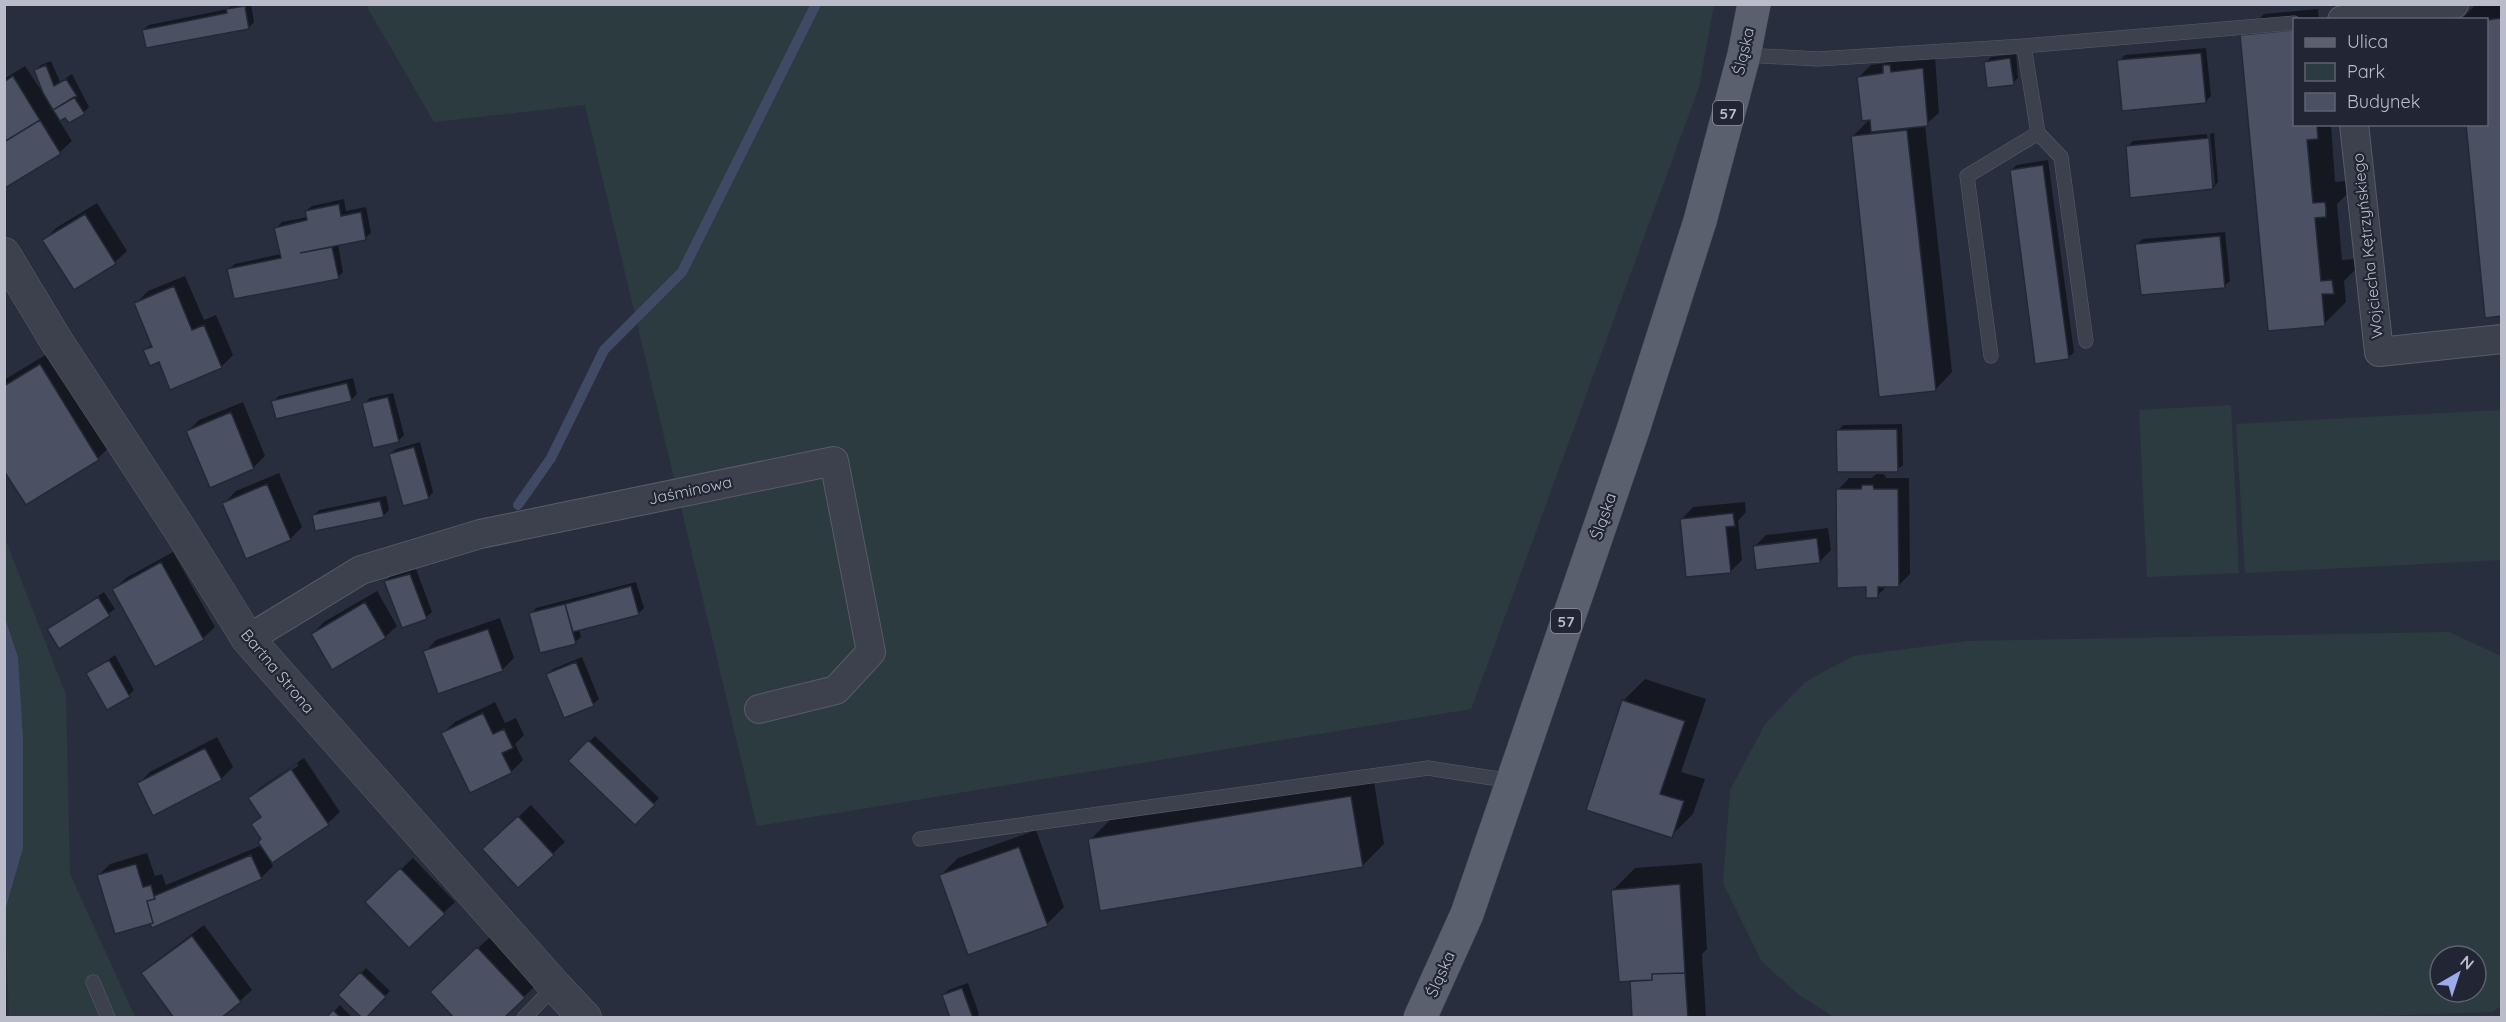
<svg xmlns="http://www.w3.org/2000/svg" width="2506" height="1022" font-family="Quicksand,sans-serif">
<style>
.green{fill:#2c3b40;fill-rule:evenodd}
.water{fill:#414a65}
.shadow{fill:#0007;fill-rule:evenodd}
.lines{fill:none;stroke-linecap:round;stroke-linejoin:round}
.stream{stroke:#414a65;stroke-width:10}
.building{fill:#4b5162;stroke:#242836;stroke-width:1.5}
.service-casing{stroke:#585c69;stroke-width:15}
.minor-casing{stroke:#585c69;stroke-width:30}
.tertiary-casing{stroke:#585c69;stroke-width:34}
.primary-casing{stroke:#474a58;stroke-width:34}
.service{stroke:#3d414e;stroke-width:14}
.minor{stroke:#3d414e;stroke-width:28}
.tertiary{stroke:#3d414e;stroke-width:33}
.primary{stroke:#5b606e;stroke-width:33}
.labels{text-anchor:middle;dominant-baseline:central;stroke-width:4.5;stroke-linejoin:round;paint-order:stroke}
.shield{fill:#222634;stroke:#8c909c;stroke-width:1.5}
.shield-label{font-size:15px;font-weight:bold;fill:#babdc9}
.street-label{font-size:16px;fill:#babdc9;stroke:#222634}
</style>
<rect width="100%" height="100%" fill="#292e3e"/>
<!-- green -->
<path class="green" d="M366,5h1348l-15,82 -228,622 -714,117 -172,-721 -151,17z
M2231,405l8,168 -92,4 -8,-167z
M2501,410v150l-256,13 -9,-149z
M4,536l62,159 4,179 65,143h-126l-4,-106 18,-63 -5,-191 -13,-39z
M2449,632l52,24 1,349 -9,7 -175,6 -484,-1 -35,-22 -37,-33 -39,-79 7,-93 35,-66 40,-42 48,-26 114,-15zM2440,956h36v36h-36z"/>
<!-- water -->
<path class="water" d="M5,618l13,39 5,82v109l-18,63z"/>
<!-- shadow -->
<path class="shadow" d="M233,4h18l3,18 -6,6 -105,2 6,-5 79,-16z
M2476,4h26v311l-16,-191v-104h-25z
M2318,9l1,11h-25v104h37l4,58 11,-1 2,12 -11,11 5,56 12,-1 1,11 -11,11 2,21 -22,22 -82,-288 22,-22z
M2206,48l5,48 -6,6 -86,-41 6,-6z
M1896,54h5l2,7 32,-4 4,56 -14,12 27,247 -17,18 -83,-253 18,-18 -11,-42 12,-12 15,-2z
M2016,54l2,24 -5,5 -27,-21 5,-5z
M51,61l9,21 12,-8 17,33 -5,5 -18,4 -7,4 13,21 -12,11 -54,34 -2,-107 21,-13 18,27 -8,-23 6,-5z
M2214,133l4,49 -5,6 -86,-41 6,-6 74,-7 4,51h4l-5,-51z
M2048,160l26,192 -5,5 -58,-187 6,-5z
M344,199l2,12 20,-4 5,26 -6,5 -27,6 5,28 -5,5 -109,-8 6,-5 46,-10 -5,-26 6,-6 26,-5 -2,-6 6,-5z
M97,203l30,48 -12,11 -41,26 -30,-48 12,-12z
M2225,232l5,49 -6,5 -87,-42 6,-5z
M185,276l19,44 12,-5 17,40 -12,12 -62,-7 -14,-9 7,-7 -16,-41 12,-12z
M57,348l59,93 -18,17 -72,45 -22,-34v-89z
M353,378l4,16 -6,6 -78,1 6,-5z
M393,393l11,42 -6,6 -34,-37 6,-6z
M243,402l22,54 -12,12 -43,18 -22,-55 11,-11z
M1902,424l1,41 -6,5 -59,-39 5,-6z
M420,442l13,50 -5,6 -38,-44 6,-5z
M279,473l23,54 -12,12 -66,-36 12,-12z
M1876,474h8l2,4h23l1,96 -12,12h-11l-10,10 -10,-10 -29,-96 11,-12h23z
M386,496l3,14 -6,6 -69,-1 5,-5z
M1745,502l1,10 -8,9 4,39 -12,12 -48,-53 11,-12z
M1828,528l3,22 -11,11 -66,-14 12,-12z
M173,552l42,75 -12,11 -89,-49 12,-11z
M416,569l16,43 -6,5 -40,-36 5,-6z
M636,582l8,26 -6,6 -59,15 2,8 -6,5 -44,-28 5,-6z
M377,591l20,35 -12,11 -73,-3 12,-12z
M104,592l11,17 -55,38 -12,-18z
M500,618l14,40 -12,12 -77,-18 11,-12z
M115,655l19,35 -5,5 -41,-21z
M582,657l17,42 -6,5 -46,-29 6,-6z
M1645,679l61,20 -25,73 24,7 -12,35 -22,22 -48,-135z
M495,702l10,21 11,-5 8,17 -9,9 8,16 -12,12 -68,-39 12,-11z
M595,736l64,62 -24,25 -64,-62z
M217,737l16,30 -12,12 -83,5 12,-12z
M304,758l36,54 -12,11 -57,39 2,4 -12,12 -109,48 -53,-51 11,-11 37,-11 8,23 7,-2 4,11 96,-40 1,-6 -10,-15 8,-8 -11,-18 11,-11zM297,763l1,3 -37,25v-3z
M1373,775l11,69 -22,22 -272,-26 22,-22z
M531,805l34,37 -47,44 -22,-48z
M1036,830l28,77 -17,17 -106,-49 17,-17z
M413,858l42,44 -46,44 -42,-44z
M1702,863l5,86 -5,5 4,63 -72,1 -3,-38 -18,-90 22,-22z
M204,925l48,65 -12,11 -97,-28 12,-11z
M490,937l45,49 -11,11 -81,-17z
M366,968l24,23 -26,26 -24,-22z
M968,983l11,31 -3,4h-24l-9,-23 6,-5z
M340,1005l13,13h-25z"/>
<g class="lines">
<!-- stream -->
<path class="stream" d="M518,505l33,-47 53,-108 78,-78 134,-268"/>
</g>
<!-- building -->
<path class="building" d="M245,6l4,23 -103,19 -4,-18 85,-17 -1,-4z
M2502,18v298l-17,2 -19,-194h20v-104z
M2294,30v94l23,1 1,14 -11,1 6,63 12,-1 1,7v8l-11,1 6,63 11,-1 2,14h-12l3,32 -57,5 -28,-296z
M2201,53l5,50 -84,8 -5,-51z
M2010,58l4,27 -27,3 -3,-26z
M46,65l8,21 12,-7 11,17 -24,14 -10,-17 -9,-23z
M1883,65h7l1,7 32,-4 5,58 -57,6 -1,-12 -8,1 -5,-44 26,-4z
M13,76l27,44 -36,22v-60z
M74,97l11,17 -16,9 -4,-5 -5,3 -7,-11z
M40,120l21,34 -56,34 -1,-46z
M1907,130l29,261 -57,6 -28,-261z
M2209,138l4,51 -83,9 -4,-52z
M2043,165l26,194 -34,5 -25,-194z
M339,204l2,12 20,-4 5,28 -66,13 32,-6 7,32 -105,20 -7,-30 54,-11 -7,-30 33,-8 -2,-9z
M85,214l31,50 -42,26 -32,-50z
M2220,236l5,52 -84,7 -6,-51z
M174,286l18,44 12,-5 18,43 -52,22 -11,-28 -9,4 -7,-16 9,-3 -18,-44z
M40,364l59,96 -73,45 -22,-34v-85z
M347,383l5,18 -76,18 -5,-18z
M388,397l11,45 -26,6 -11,-45z
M231,412l23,57 -44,19 -24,-57z
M1897,429l1,43h-61l-1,-42z
M414,447l15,52 -26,7 -14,-52z
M267,484l24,56 -45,19 -24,-56z
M1862,485h11l1,4h24l1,98h-21v11h-12v-11l-29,1 -1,-99h25z
M380,501l4,16 -69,14 -3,-16z
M1733,513l2,13 -9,1 5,46 -45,4 -6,-58z
M1817,538l3,25 -64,7 -3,-24z
M161,562l43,78 -49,27 -43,-78z
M410,574l17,45 -25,9 -18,-47z
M631,586l8,29 -66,17 -8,-28z
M98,597l12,19 -51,33 -12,-20z
M365,602l21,36 -54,32 -21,-36z
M565,604l11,40 -36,9 -11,-40z
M488,629l15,42 -65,23 -15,-43z
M109,660l21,37 -23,13 -21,-37z
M576,662l18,44 -30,12 -18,-44z
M1622,700l63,21 -25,73 24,7 -12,37 -86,-28z
M483,713l10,21 11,-5 9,19 -11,5 10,20 -42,20 -29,-60z
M588,740l67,65 -20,20 -67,-64z
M205,748l17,32 -69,36 -16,-33z
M291,769l38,56 -57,38 -14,-21 3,-3 -10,-15 10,-7 -13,-19z
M1351,796l12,71 -263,44 -12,-72z
M518,816l36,39 -36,33 -36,-39z
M1019,847l29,79 -80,29 -29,-80z
M251,855l11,24 -110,49 -2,-4 3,-1 -6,-22 8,-2 -1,-3z
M136,864l7,23 8,-2 3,11 1,3 -8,2 6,22 -38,11 -18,-59z
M400,868l45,46 -36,34 -44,-46z
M1680,884l5,89 -33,1v6l-33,2 -8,-92z
M192,936l49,66 -20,16h-47l-33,-45z
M477,947l48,51 -21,20h-50l-24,-26z
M360,972l26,25 -20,21h-4l-24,-23z
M1685,973l3,45h-56l-2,-37 22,-1v-6z
M962,988l11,30h-23l-8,-23z
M333,1010l8,8h-15z"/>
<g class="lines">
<!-- service casing -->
<g class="service-casing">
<path id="service" d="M2024,46l14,87 23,24 25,184
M1744,55l74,4 206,-13 270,-23
M1991,356l-24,-180 71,-43
M920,839l508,-71 84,13
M93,982l15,36
M524,1018l31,-32"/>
</g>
<!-- minor casing -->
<g class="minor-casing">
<path id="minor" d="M2342,20l112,-16
M2354,124l25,228 123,-13
M248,639l113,-69 119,-36 354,-73 37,191 -35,38 -77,19"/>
</g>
<!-- tertiary casing -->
<g class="tertiary-casing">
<path id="tertiary" d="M4,254l53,88 122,186 69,111 307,347 30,32"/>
</g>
<!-- primary casing -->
<g class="primary-casing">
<path id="primary" d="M1420,1018l47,-104 166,-484 67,-209 44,-166 10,-51"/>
</g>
<!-- service -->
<use href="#service" class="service"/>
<!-- minor -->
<use href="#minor" class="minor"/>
<!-- tertiary -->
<use href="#tertiary" class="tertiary"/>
<!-- primary -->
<use href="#primary" class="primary"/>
</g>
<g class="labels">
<!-- shield labels -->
<g class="shield">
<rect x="1713" y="101" width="30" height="24" rx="4.5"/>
<rect x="1551" y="609" width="30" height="24" rx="4.5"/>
</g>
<g class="shield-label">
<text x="1728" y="113">57</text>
<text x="1566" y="621">57</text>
</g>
<!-- street labels -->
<g class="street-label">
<text transform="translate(1743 51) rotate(-77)">Śląska</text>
<text transform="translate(2367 246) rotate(-96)">Wojciecha Kętrzyńskiego</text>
<text transform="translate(690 490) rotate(-12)">Jaśminowa</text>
<text transform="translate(1603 516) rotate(-71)">Śląska</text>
<text transform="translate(278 671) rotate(50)">Bartna Strona</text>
<text transform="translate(1440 974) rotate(-66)">Śląska</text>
</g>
</g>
<!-- border -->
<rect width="2506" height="1022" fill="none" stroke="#babdc9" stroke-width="12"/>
<!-- legend -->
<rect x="2293" y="18" width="195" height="108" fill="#222634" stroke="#5f6270" stroke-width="1.5"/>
<rect x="2305" y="38" width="30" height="9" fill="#5b606e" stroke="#5f6270" stroke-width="1.5"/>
<text x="2347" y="48" font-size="18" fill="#babdc9">Ulica</text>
<rect x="2305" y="63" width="30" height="18" fill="#2c3b40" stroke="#5f6270" stroke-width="1.5"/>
<text x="2347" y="78" font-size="18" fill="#babdc9">Park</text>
<rect x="2305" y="93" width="30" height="18" fill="#4b5162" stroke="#5f6270" stroke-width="1.5"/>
<text x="2347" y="108" font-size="18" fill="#babdc9">Budynek</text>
<!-- north arrow -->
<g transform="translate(2458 974) rotate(39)"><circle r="28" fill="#222634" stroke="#5f6270" stroke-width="1.5"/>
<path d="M0-4.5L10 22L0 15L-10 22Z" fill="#9caceb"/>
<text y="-9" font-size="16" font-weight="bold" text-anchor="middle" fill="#babdc9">N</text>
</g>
</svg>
